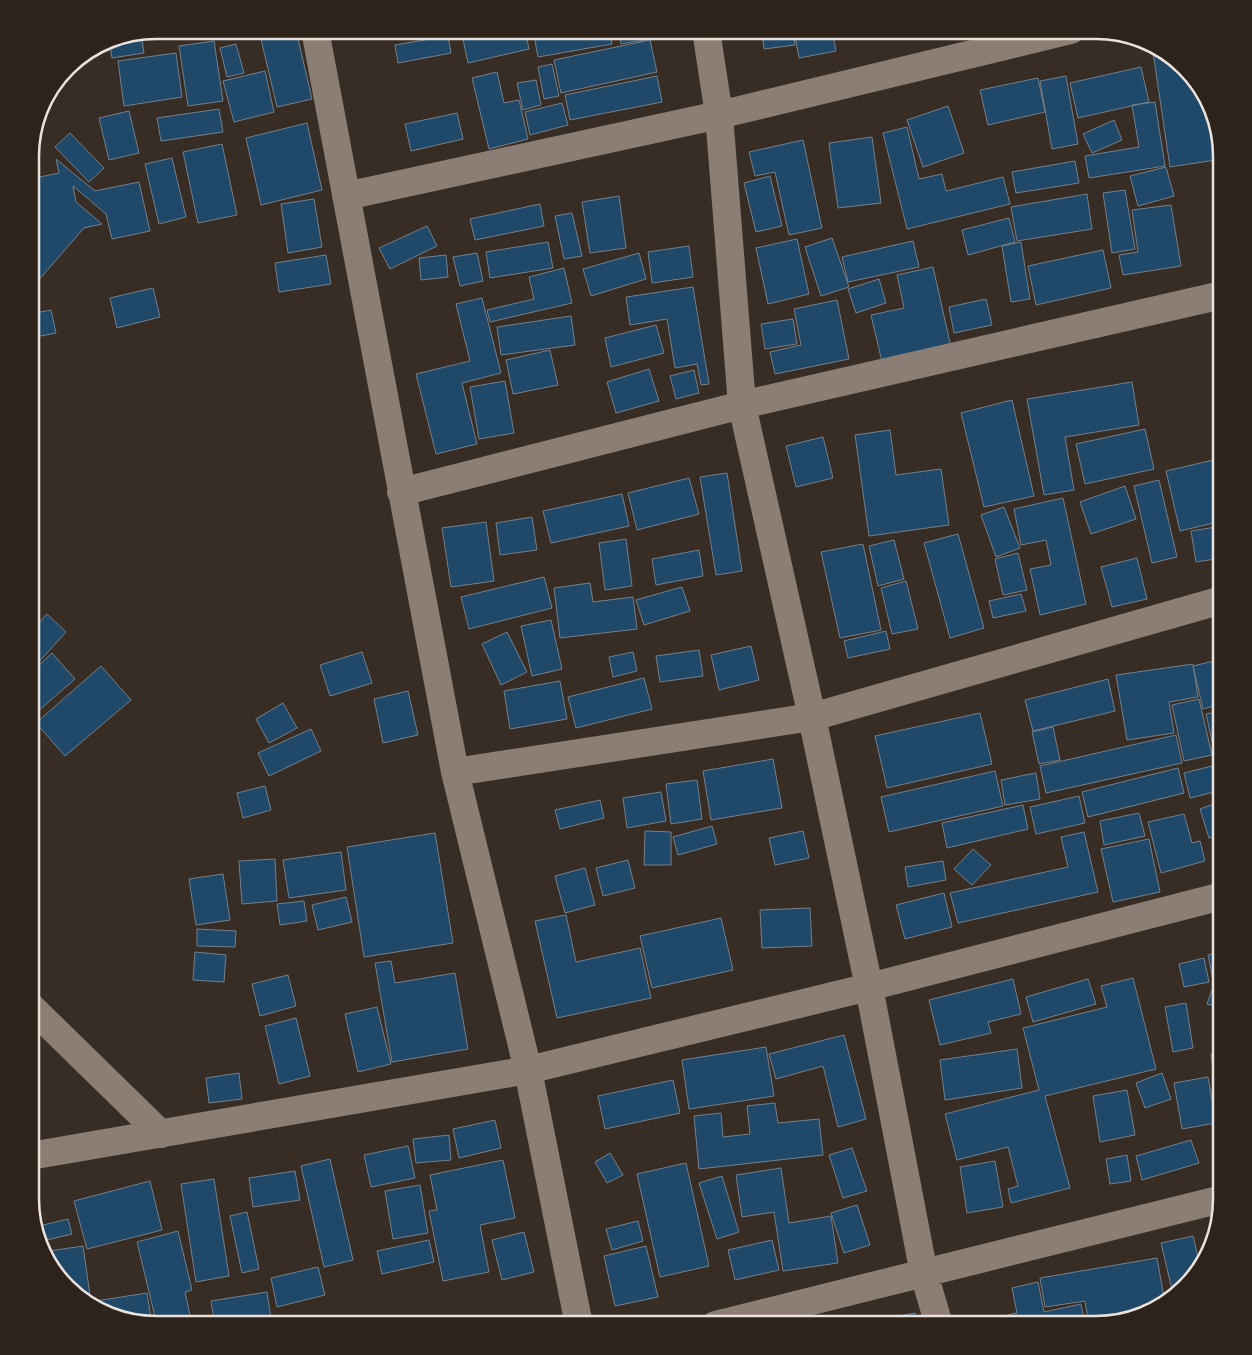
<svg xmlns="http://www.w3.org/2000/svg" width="1252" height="1355" font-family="'PT Sans',sans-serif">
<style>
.building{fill:#1f4869;stroke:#74808b}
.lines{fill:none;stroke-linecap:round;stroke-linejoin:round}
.minor{stroke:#8b7e74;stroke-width:28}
.rim{fill:none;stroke:#eae3dd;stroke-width:2.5}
</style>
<rect width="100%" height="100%" fill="#382d24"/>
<!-- building -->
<path class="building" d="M283,30h13l16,69 -35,8 -17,-72z
M461,30h64l4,19 -61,14z
M533,30h76l3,14 -74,13z
M619,30h35l1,8 -34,6z
M762,30h31l2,15 -31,4z
M825,30h7l4,21 -37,7 -4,-22z
M887,30h49l-47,8z
M141,33l3,20 -32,5 -3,-19z
M448,36l3,17 -53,10 -3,-18z
M650,40l7,32 -96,21 -7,-33z
M214,41l9,60 -35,5 -9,-60z
M236,44l8,29 -17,4 -7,-29z
M1161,51l35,28 19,36 7,44 -52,8 -17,-115z
M176,53l6,44 -58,9 -6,-45z
M552,64l7,32 -15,3 -6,-32z
M1141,67l8,35 -71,16 -8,-35z
M265,71l9,41 -40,10 -11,-41z
M497,72l7,31 15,-3 9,39 -39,10 -17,-71z
M657,76l5,26 -92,18 -5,-25z
M1066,76l12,68 -26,5 -12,-68z
M1038,78l7,34 -57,13 -8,-35z
M536,80l5,25 -18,5 -6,-27z
M1155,102l10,64 -76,12 -4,-22 54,-9 -7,-42z
M562,103l6,22 -38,10 -5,-23z
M948,106l16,47 -41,14 -16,-47z
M219,109l4,23 -62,9 -4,-23z
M129,111l10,42 -30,7 -10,-42z
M457,113l6,26 -52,12 -6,-27z
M1114,120l8,20 -30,13 -9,-19z
M307,123l15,67 -61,15 -15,-67z
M907,127l12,52 23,-5 4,17 57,-14 7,27 -103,25 -24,-96z
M70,133l34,35 -15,14 -34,-35z
M872,137l9,66 -43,5 -9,-65z
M803,140l19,88 -33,7 -14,-63 -20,4 -6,-24z
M222,144l15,71 -39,8 -15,-71z
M172,158l14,59 -27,7 -14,-60z
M56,159l39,32 44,-9 11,49 -38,8 -6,-25 -33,-28 3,16 26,22 -18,4 -54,62v-111l29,-6z
M1075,161l4,22 -63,10 -4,-21z
M1166,167l8,29 -36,10 -8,-30z
M770,176l12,50 -26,6 -12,-49z
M1125,190l10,59 -23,4 -9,-60z
M1087,194l5,35 -75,12 -6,-34z
M619,196l7,52 -36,5 -8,-51z
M314,199l8,48 -34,6 -7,-49z
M540,204l4,22 -69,14 -5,-21z
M1171,205l10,61 -58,9 -4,-20 19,-3 -6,-42z
M572,213l10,43 -18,3 -9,-43z
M1009,218l6,24 -47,13 -6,-25z
M427,226l10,20 -47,23 -11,-21z
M832,238l17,49 -28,9 -16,-49z
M797,239l12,55 -41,10 -12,-56z
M913,241l6,26 -71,15 -6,-25z
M548,242l5,26 -63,10 -4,-26z
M1021,242l9,57 -19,3 -9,-56z
M689,246l4,31 -41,6 -4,-31z
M1103,250l8,38 -75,17 -8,-39z
M477,253l6,28 -23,5 -7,-29z
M639,253l7,26 -55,17 -8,-27z
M326,255l5,29 -52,8 -4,-29z
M446,255l2,22 -27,3 -2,-22z
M933,267l18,80 -69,15 -11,-47 33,-7 -7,-33z
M564,268l8,35 -82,19 -3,-12 47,-11 -5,-22z
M879,279l7,24 -30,10 -8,-24z
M693,287l16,97 -8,1 -4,-21 -22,4 -8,-49 -37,6 -4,-28z
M153,288l7,29 -43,11 -7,-30z
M482,298l19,75 -39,10 15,61 -41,10 -20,-80 54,-13 -14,-57z
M986,299l6,26 -38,8 -5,-26z
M837,300l12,59 -74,15 -5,-22 31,-7 -7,-36z
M51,310l5,23 -26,5v-24z
M571,316l4,29 -74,10 -4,-28z
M793,319l4,25 -32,5 -4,-25z
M656,325l8,28 -53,14 -6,-29z
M550,350l8,35 -45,9 -7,-34z
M649,369l10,32 -43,12 -9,-31z
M694,370l5,23 -23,6 -6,-23z
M505,381l9,52 -35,6 -9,-52z
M1132,382l7,43 -74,12 9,53 -30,5 -17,-96z
M1012,400l22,96 -50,11 -23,-94z
M1145,429l9,40 -69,15 -9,-40z
M890,430l6,45 45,-6 8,56 -80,11 -14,-101z
M823,437l10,41 -37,9 -10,-41z
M1222,458v63l-42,10 -14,-60z
M727,473l15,98 -26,4 -16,-98z
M689,478l10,36 -62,16 -9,-37z
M1159,480l18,77 -25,6 -18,-77z
M1125,486l11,33 -45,15 -11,-32z
M622,494l7,32 -78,17 -8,-32z
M1063,498l23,106 -46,11 -10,-46 21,-4 -5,-25 -25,5 -7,-36z
M1004,507l16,41 -24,9 -15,-42z
M532,517l5,33 -37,5 -4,-32z
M486,522l8,59 -43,6 -9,-59z
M1222,526v32l-26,4 -5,-31z
M958,534l26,94 -34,10 -26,-95z
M626,539l6,47 -27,4 -6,-47z
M894,540l10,39 -26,7 -9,-40z
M863,544l18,86 -41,8 -19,-86z
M699,550l4,26 -47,9 -4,-26z
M1018,553l9,37 -24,5 -8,-36z
M1137,558l10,41 -35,8 -11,-40z
M544,577l8,31 -83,21 -8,-32z
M906,581l12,48 -26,5 -11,-46z
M590,583l3,19 40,-5 4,32 -77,9 -6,-50z
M682,587l8,24 -46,14 -8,-25z
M1021,594l5,17 -33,7 -4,-17z
M47,614l19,18 -29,32 -7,-6v-26z
M551,620l11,49 -30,7 -11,-50z
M886,631l4,18 -42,9 -4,-17z
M507,632l20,40 -26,13 -19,-41z
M751,646l8,34 -40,10 -8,-35z
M699,650l4,26 -43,6 -4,-26z
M362,652l10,31 -42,13 -10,-31z
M633,652l4,19 -24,6 -4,-20z
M52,653l23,26 -45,39v-56l6,6z
M1222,659v45l-19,5 -10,-43z
M1193,664l5,33 -29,5 5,31 -47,7 -11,-65z
M101,666l30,34 -66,56 -29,-33z
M644,678l8,31 -76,19 -8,-31z
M1108,679l7,32 -82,20 -8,-31z
M560,681l7,38 -57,10 -6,-38z
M408,691l10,44 -35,8 -9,-44z
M1199,699l13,56 -28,6 -12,-56z
M283,703l14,25 -28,15 -13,-24z
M1222,711v42l-7,2 -9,-41z
M980,713l12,51 -105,24 -12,-52z
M1053,727l7,33 -21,4 -7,-32z
M311,729l10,22 -52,25 -11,-23z
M1176,735l6,28 -136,30 -6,-27z
M773,759l9,49 -71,12 -8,-49z
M1216,765l6,25 -32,8 -6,-25z
M1178,768l6,25 -96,24 -6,-25z
M995,771l8,35 -114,26 -8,-35z
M1036,773l4,26 -35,6 -4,-25z
M697,780l5,39 -31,5 -5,-40z
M265,786l6,24 -28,8 -6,-25z
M661,792l5,29 -39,7 -4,-30z
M1079,796l6,27 -49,11 -6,-27z
M600,800l4,18 -44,11 -5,-19z
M1222,801v33l-13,4 -9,-29z
M1023,805l5,24 -81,19 -5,-25z
M1139,813l6,23 -41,9 -4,-24z
M1184,814l8,29 8,-2 5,20 -44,12 -13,-51z
M712,826l5,18 -39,11 -5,-18z
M645,831l26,1v33h-27z
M803,831l6,27 -34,7 -6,-27z
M1084,832l14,60 -140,31 -8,-30 118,-26 -7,-30z
M435,833l18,110 -89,14 -17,-110z
M1149,839l11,53 -47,10 -12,-53z
M973,849l18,16 -19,20 -18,-16z
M341,852l5,38 -57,8 -6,-38z
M275,859l2,42 -35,3 -3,-43z
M628,860l7,28 -32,8 -7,-28z
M943,861l3,19 -38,7 -3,-20z
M585,868l10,37 -30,8 -10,-37z
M223,874l7,46 -34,5 -7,-46z
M944,893l8,34 -47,12 -9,-34z
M346,897l6,25 -34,8 -6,-25z
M304,901l3,20 -27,4 -3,-21z
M810,908l2,38 -50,2 -2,-38z
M566,915l10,47 64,-14 11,50 -94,20 -22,-97z
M721,918l12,52 -81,18 -12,-52z
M197,929l39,2 -1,16 -38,-1z
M195,952l31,3 -2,27 -31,-2z
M1222,952v26l-9,2 -5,-25z
M1204,958l5,24 -25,5 -5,-23z
M391,961l4,22 60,-10 13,76 -76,13 -17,-99z
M288,975l8,31 -36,10 -8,-32z
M1133,978l23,91 -111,27 25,92 -59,15 -3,-14 10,-3 -10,-39 -51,13 -12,-46 94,-24 -16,-62 84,-21 -6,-21z
M1013,979l8,35 -33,8 3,11 -51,12 -11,-45z
M1088,979l8,25 -63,18 -7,-25z
M1214,984l8,3v21l-15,-4z
M1186,1003l7,45 -20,4 -8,-45z
M377,1007l14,57 -33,8 -13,-58z
M296,1018l14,58 -31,8 -14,-58z
M844,1035l22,84 -28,8 -15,-61 -47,13 -7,-25z
M766,1047l8,49 -85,13 -7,-49z
M1017,1049l5,39 -77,12 -5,-40z
M1222,1052v76l-11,-74z
M239,1073l3,26 -33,4 -3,-25z
M1162,1073l9,26 -26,9 -9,-25z
M1208,1077l8,46 -34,6 -8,-46z
M673,1080l7,33 -75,16 -7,-33z
M1127,1090l8,45 -35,7 -7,-46z
M775,1103l3,20 41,-4 4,36 -124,14 -5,-53 27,-3 2,24 27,-3 -3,-28z
M495,1120l6,28 -42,10 -6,-29z
M449,1135l2,25 -35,3 -3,-24z
M1191,1140l8,23 -57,17 -6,-24z
M408,1146l7,32 -44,9 -7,-32z
M852,1148l15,43 -24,7 -14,-43z
M610,1153l13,22 -16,8 -12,-21z
M1127,1155l4,26 -21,3 -4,-25z
M330,1159l23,101 -29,7 -23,-101z
M503,1160l12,58 -35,7 9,47 -46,9 -14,-70 8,-1 -7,-35z
M995,1161l8,46 -36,6 -7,-46z
M686,1163l23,103 -49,11 -23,-103z
M781,1168l8,55 42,-7 7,47 -55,8 -9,-59 -32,5 -6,-42z
M295,1171l5,29 -47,7 -4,-29z
M722,1176l17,56 -22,7 -18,-56z
M214,1179l15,97 -33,6 -15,-98z
M150,1181l12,49 -75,19 -13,-48z
M420,1185l8,48 -35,6 -8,-48z
M857,1205l13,40 -26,8 -13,-40z
M247,1212l12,57 -17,4 -12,-57z
M68,1219l4,15 -34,8 -3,-15z
M638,1221l5,20 -31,9 -6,-21z
M178,1231l14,59 -7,2 6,28 -19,5h-15l-20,-83z
M524,1232l10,40 -32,8 -10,-40z
M1193,1236l7,30 -26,32 -13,-55z
M429,1240l5,22 -52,12 -5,-23z
M772,1240l7,30 -44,10 -7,-30z
M83,1246l7,49 -8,2 -18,-15 -1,-8 -7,1 -13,-23z
M646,1246l12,51 -43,9 -11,-50z
M1157,1258l8,45 -11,6 -66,11 -3,-19 -40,6 -5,-29z
M318,1267l7,28 -48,12 -6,-29z
M1038,1282l6,30 37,-8 4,21h-84l-2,-8 18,-4 -5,-25z
M267,1292l5,33h-57l-4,-24z
M147,1293l5,31 -52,-12 -11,-10z
M915,1313l2,12h-44l-1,-4z"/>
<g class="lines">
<!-- minor -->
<path class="minor" d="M315,30l140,742 73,298 51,255
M706,30l13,85 23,290 70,312 57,270 55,287 15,51
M346,196l373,-81 352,-85
M401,492l341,-87 480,-110
M455,772l357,-55 410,-117
M30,1006l131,128
M30,1156l498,-86 341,-83 353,-91
M715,1325l507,-126"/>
</g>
<!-- crop -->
<path d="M0 0H1252V1355H0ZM156 39H1096A117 117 0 0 1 1213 156V1199A117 117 0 0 1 1096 1316H156A117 117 0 0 1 39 1199V156A117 117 0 0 1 156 39Z" fill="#2d231a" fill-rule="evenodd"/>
<path class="rim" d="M156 39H1096A117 117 0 0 1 1213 156V1199A117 117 0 0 1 1096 1316H156A117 117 0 0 1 39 1199V156A117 117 0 0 1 156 39Z"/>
</svg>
